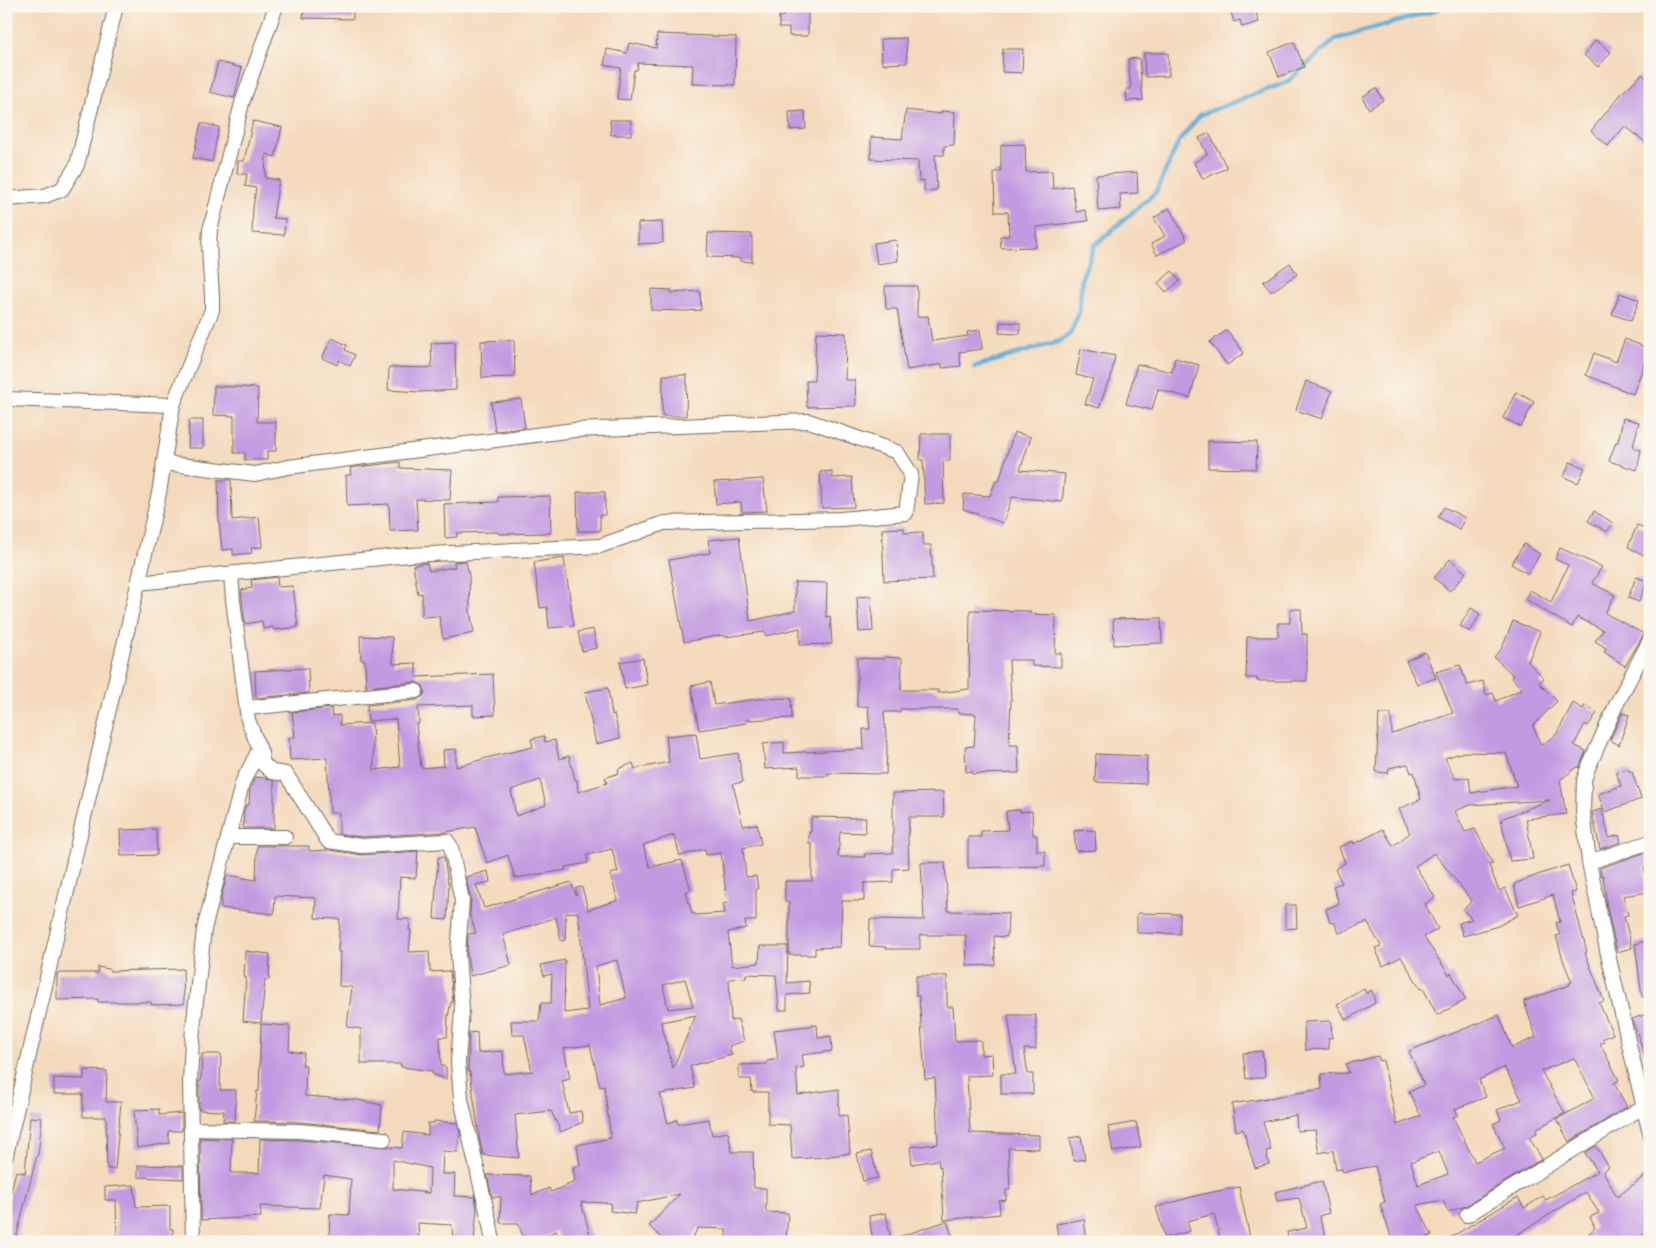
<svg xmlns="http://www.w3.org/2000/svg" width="1656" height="1248" font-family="Caveat,sans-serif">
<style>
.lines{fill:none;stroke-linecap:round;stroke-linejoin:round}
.stream{stroke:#5fabd7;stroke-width:4.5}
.building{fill:#c19ae1;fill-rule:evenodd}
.street-casing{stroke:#71685e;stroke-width:16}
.street{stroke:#fff;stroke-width:14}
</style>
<rect width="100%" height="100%" fill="#fbf7ec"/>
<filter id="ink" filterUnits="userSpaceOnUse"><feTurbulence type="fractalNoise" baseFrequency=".02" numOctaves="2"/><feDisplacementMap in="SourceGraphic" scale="10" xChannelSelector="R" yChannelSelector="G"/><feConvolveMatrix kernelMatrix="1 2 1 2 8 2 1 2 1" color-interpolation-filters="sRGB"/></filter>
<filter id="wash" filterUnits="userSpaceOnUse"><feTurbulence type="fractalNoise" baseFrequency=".0096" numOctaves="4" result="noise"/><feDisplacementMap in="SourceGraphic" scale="20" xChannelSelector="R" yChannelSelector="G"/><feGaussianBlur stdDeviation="1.12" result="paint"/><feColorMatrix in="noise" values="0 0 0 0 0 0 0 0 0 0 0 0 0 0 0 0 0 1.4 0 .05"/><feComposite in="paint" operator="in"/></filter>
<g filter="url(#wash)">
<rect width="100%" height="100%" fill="#f4dabd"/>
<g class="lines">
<!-- stream -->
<path class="stream" d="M974,367l86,-26 10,-7 9,-21 3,-36 13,-32 61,-53 23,-51 21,-26 87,-33 49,-43 98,-28 8,-5"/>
</g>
<g id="blocks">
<!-- building -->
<path class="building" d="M304,6h49v13l-50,-1z
M1229,6h25l5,16 -17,5 -2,-7 -6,2z
M784,9h24v27h-19v-8h-10v-12h5z
M657,34l79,3 -1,48 -43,-1 1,-19 -55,-2 -1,7h-3l-4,30 -13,-1 4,-31 -17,-3 3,-16 20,4 2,-10 27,5z
M906,38l1,25 -25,1 -1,-25z
M1596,40l15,12 -13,15 -14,-12z
M1294,42l10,25 -25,10 -10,-25z
M1003,49h20l-1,24 -20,-1z
M1144,53h24l1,23 -24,1z
M1139,58l4,42 -16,1 -1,-12h5l-3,-30z
M218,62l24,6 -8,30 -24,-6z
M1642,74l8,8v64l-25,-20 -17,20 -17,-15 30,-37z
M1376,88l7,12 -14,9 -7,-12z
M906,110l35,4v-3l14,1 -1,33 -10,1v9h-9l2,35 -13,1v-11l-5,1 -1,-20 -47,-2v-22l31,2z
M805,111l1,18 -16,1 -1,-18z
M610,120h21v15h-20z
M253,121l29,6 -7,30 -9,-3 -1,24 14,2 -6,38 12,1 -1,16 -32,-2 1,-25 3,-20 -11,-2 2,-12h-10l1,-13h6z
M201,123l18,4 -7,35 -19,-4z
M1209,133l18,35 -24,11 -9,-16 13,-9 -8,-16z
M1025,144l1,28 26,-1 1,18 19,-3 4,26 9,-2 3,11 -52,6v20l-35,1 -1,-12h9l-1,-24h-13l-1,-40h7v-27z
M1137,172l1,21 -18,1 1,15 -23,2 -2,-36z
M1169,208l18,32 -30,15 -6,-11 14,-8 -11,-18z
M662,222l1,21 -25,1v-21z
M708,233l44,1v28l-12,-1v-3l-33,-1z
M896,240l2,21 -21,3 -3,-21z
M1290,263l7,11 -26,18 -8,-10z
M1172,271l8,10 -14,11 -8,-9z
M885,286h32v31l11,-1 4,25 36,-5 -1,-4 13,-2 2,19 -23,3 2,14 -19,2v-4l-35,6 -10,-61h-11z
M651,289l20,1v3l29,-2 1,19 -16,1 -34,-1z
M1620,293l19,7 -8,21 -19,-7z
M1000,322l20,1v11l-21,-1z
M1227,330l17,23 -17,12 -17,-23z
M816,332l30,1 -1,47h10l1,26 -49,1 -1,-26h8z
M332,338l15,7 -2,5 10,5 -5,11 -11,-6 -2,5 -15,-7z
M1625,339l25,10 -17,45 -47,-19 8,-22 22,9z
M514,340l1,37 -33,1 -1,-37z
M455,342l1,48 -36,2 -32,-2 1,-23 43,1 -1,-25z
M1081,349l34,7 -5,26h-2l-9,26 -14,-4 8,-25 -17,-4z
M1175,358l24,7 -9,33 -32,-9 -6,21 -26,-6 11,-40 35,8z
M663,375h24l-1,41h-24z
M1306,381l26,10 -10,28 -26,-9z
M214,386l44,2 -1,34h19v29h-9v9h-22v-7h-11v-37l-21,-1z
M1516,392l18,10 -13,25 -18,-9z
M521,399l4,29 -30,3 -4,-29z
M1623,418l16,4 -6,25 8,3 -4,20 -28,-9 7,-19h2z
M189,420h14v28h-15z
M1014,432l17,5 -11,33 45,4 -3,28 -50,-5 -9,26 -40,-14 1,-15 26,2 6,-16 3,1z
M921,434h29v27h-7l1,42 -19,1 -2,-44h-3z
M1208,441l49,1 -1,27 -48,-1z
M400,462v6l52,2 -2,30 -34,-1 2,31 -28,1 -1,-27 -42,2 -1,-31h5l-1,-7z
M1570,462l15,6 -7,15 -14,-6z
M832,471v7l20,-1 2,30 -32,1 -2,-36z
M763,479l4,32 -25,1 -1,-10 -25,2 -2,-22z
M218,480h13l1,40 27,-3 3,30 -11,1 1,5 -19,2v-6l-11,1 -3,-29z
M577,492h28v23h-5v16h-22z
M550,496l1,37 -52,1 -1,-2 -41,1v4l-12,1 -1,-34 54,-2v-5z
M1444,507l21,11 -6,11 -21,-12z
M1594,511l19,12 -6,9 -19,-11z
M1637,525l13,5v28l-22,-11z
M904,528v5l19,-1v13h8l2,34 -49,2 -2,-52z
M739,537l11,84 45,-10v-29l32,1 -1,34 4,-1 2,28 -32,1v-17l-34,8 -1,-4 -41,5v-2l-40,7 -15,-82 41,-7 -2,-13z
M1524,544l16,10 -12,20 -17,-10z
M1560,548l42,19 -10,16 23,12 -10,18 39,21 -19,32 -21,-14 2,-4 -11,-7 8,-11 -26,-13 -5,10 -47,-28 5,-9 21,12 17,-37 -13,-6z
M564,558l10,68 -25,2 -2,-21 -7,1 -6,-46z
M1450,559l16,14 -16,18 -16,-13z
M466,561l3,15 1,36 4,21 -31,6 -4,-23 -17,1v-24l-4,1 -5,-29 14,-2 2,8 26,-4 -1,-5z
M277,577l1,10 15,-1 5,41 -24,3 -1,-3 -10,2 -1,-8 -17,3 -4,-34 11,-2 -1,-8z
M1636,577l11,4 -8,21 -11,-4z
M871,596l2,35 -14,1 -2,-35z
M1471,608l9,6 -10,18 -10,-6z
M1290,609h11l1,25h5v47h-50v-3h-11l1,-41h31v-14h12z
M970,610l60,1v3l26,1 -1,38h6v14l-29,-1v-6h-23l2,40 -2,45h9l1,28 -47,1v-3l-6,1 -1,-25 9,-1 2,-32 -18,-1v-4h-58v3h-16l3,35 -1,27 -58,-1v3h-29v-9l-34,2 -2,-25 21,-2v11l80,-4 -1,-20h7l-2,-23 -11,1v-49l28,1v-2l17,1 -1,32h37v3l31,-4z
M1161,618l1,25 -48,2 -1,-26z
M1513,621l27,11 -12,30 16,16 -5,5 18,18 -24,25 8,19 15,-10 17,-32 10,6 2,-4 12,8 -9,13 -3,-2 -11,21 12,6 -7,17 -2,-1 -17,13 6,34 -40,5 7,40 -23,2 -9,-42 49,-19 -80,5 -15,6 10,21 10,-3 18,35 -4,1 10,26 6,-3 13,27 -20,11 -35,10 -4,-13 13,-4 -9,-9 9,-9 -38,-48 -19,13 20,31 -10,7 13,25 -14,8 25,38 2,-2 15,27 -29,15 -14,-27 -2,1 -20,-32 -18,9 -8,-18 6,-2 -14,-24 -28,11 -5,-11 -4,1 -4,-14 13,-5 -6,-18 9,-3 -7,-14 10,-6 -6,-16 14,-6 1,3 29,-15 10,17 17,-13 -11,-24 22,-10 -7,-27 -3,1 -3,-9 -19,4 -1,5 -12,-1 3,-58h12l1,20 61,-21 -17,-41 24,-7 7,20 16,-4 3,14 7,-2 3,8 26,-12 -11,-12 2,-2 -19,-18 8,-9zM1464,752l42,1 11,33 -46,7 -2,-15 -14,1 -10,-21z
M593,629l4,19 -15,3 -4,-19z
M360,636l32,1 1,27 23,-1v14l77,-3 2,41 -22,1v-11l-55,2 1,17h-3l5,44 23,-2 -1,-16 13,-1v18l34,-10 43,-10 -2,-8 13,-3 1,6 10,-2 4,19 10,-3 6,24h2l1,12 29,-9 -2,-5 14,-5 -1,-4 15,-6 2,6 34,-7 -3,-26 30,-3 4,26 38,-6 5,29 -10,2 10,42 14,-2 4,20 -18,4 3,29 10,-1 2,13h-2v32h-11l1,7 -18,4 4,34 27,-3 1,-17h28l-1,37 22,-2 1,12 -23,2v15h-8l-3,-35 -30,-1v4l-17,1 2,42 7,-2 6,22 -15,5 3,9 -42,11 5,22 -35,6 8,29 9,-3 1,4 31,-5 3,16 16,-3 4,20h21l1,36h12v24l22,1 -2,28 -32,-2v3h-28v-13l-28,-1 -8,14h-25l-16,-16 31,-32 -43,9 -2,11 -25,-3 1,-8 -30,-1 11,40h-15l-2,-5 -14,5 -5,-11 -24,11h-7l-7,-19h-18l1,-26h-9l-5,-22 43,1 2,19 17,-7 2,4 24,-10 -2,-15 7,-1 -3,-21 34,-7 -7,-52 -4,1 -10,-42 -26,3 6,31 -8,2 7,32 12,-2 2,11 -22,10 -10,-21 -36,4 4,43 -36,-3 -3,-13 -10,-70h-2l1,-39 8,-1 1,21 25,-2 1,23 28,-3 -8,-36h-12l-1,-14h28l2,-18h10l1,-29 -8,2 -3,-11 24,-5 -1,53 24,-3 -10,-98 -12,1 -1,27 -4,1 -5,-24 -53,18 8,30 -41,11 -3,-22 1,-20 8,-1 -6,-18 1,-15 -5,-23 22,-6 2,11 -14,3 8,23 87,-26 5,13v-7l6,-1 6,23 30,-10 -8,-26 8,-2 -6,-23 -25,6 1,8 -23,4 1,3 -51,8 -7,-23 -21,8 -12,-36 -29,5 -84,5 -23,-3v-21h-9l-3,-55 -37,2 -1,-22 6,-1 -3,-25 39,-4 1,8 8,-1v10l32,-2 2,47 26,-3 -4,-48 -28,2 -1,-16 50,-5 7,-5 1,-4 -2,-5 -7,-4 -50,5 -1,-27h-4zM540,780l6,25 -30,11 -5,-26zM674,835l6,21 25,-7 1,6 15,-2 6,50 -4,1 2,9 -30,2 -1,-2 -2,1 -6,-22 5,-2 -9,-30 -32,7 -7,-22zM617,960l9,38 -26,7 -4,-39zM685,979l8,27 -25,3 -5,-24zM696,1015l-23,53 -12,-46z
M1425,652l11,26 -19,6 -11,-23z
M643,658l4,27 -22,4 -5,-27z
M308,668l1,25 -53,5 -1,-27z
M710,682l4,23 43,-6 34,-1 1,20 -46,2 1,3 -48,7 -8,-44z
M608,688l4,27 2,-1 6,24 -24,6 -11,-52z
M1622,713l7,2 -10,30 -9,-5z
M1096,754l51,2 -1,28 -51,-2z
M1626,769l6,3 9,27 -36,13 -7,-18 23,-8 -5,-14z
M255,777l10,1 9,3v47h-31l1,-16 2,-7h3l1,-16z
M943,792l1,25h-35l-1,23 1,28 -16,1v13l-29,1v18h-22l-2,46 -25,1v7h-26v-53h-4v-21h27v-37h-3v-12h2v-15l55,1 -1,15 -25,-1 -2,25h27l-1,-3 29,-1v-60z
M1602,809l7,29 10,-3 2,7 -21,7 -8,-37z
M1020,810v2l12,-1 1,24h4v16h8v15l-77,2v-31h13v-6l27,-1 -2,-19z
M156,829l1,26 -36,1 -1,-26z
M1095,830l1,20 -20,1 -2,-20z
M257,846h52v5l21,-1 32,5 56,-4 -2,27 -16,-1 -2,42h12l-1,11h2l-2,22 20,-1 1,21 20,-1 3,31h-2l-3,14 -1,21h-7l1,29 5,1v12l-14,-5 1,-3 -32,-4v-3h-40v-35l-14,-2 5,-40 -13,-1 1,-34h-2l2,-33 -25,-1 1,-20 -41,-2 -1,18 -53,-6 1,-14 5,-19 29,5z
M1650,851v14l-6,2 4,25 -25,4 5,19 -4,1 8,32 -15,4 -10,-44 -4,-33 -2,1 -1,-8z
M438,857h6l4,26h1l-2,37 -13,-1z
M945,862l3,49 60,2 -1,24 -13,-1 1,29 -28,1 -1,-31h-46v14h-34v-2l-17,-1 1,-27 54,1 -3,-57z
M1568,865l8,27 -5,1 16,59 -2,1 19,48 -5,2 14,31 -11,5 2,3 -4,2 19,36 -5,3 13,24 -58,35 -12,-23 38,-21 -21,-40 -33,13 24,42 -29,16 1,4 -8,4 13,22 -76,47 -18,6 -5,-12 -26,5 15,30 -13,7h-26l-13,-38 5,-2 -10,-36 -32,6 -1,-3 -6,1 -3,-20 -14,3 -4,-23 -18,1 -1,-16 -33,7 8,28 -5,1 3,13 -14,4 -12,-39 -7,2 -4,-27 90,-15 -1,-15 28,-1 -3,-9 32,-8 2,5 3,-1 14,65 24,-9 -12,-24 15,-7 -15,-34 90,-36 13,33 24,-11 -12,-36 46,-16 -1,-2 3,-1 -8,-19 -8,-27 4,-1 -4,-12 4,-1 -7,-27 -34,11 -5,-22 26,-10zM1504,1067l18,33 -25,10 4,10 -8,4 12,24 -30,14 -22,-45 5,-2 -3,-6 31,-12 -7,-17zM1439,1151l9,23 -30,11 -7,-23z
M1285,905h11l1,23 -12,1z
M1137,913l43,1v20l-43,-1z
M1650,940v57h-8l-7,-53z
M245,951l25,3 -1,26h-4l-4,43 -18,-2 3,-44h-2z
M98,967l11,2 1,2 73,-2 1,35 -33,1v-3h-53v-3l-41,1v-27h41z
M916,976h31v31h6l2,34 26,-1v15l11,-1 1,21 -26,1 3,57 69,2v14l-31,-1 2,42h-4v10l-7,1 1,13 -56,6 -3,-54 -2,1 -1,-7 -26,4 -2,-17 28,-3 -3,-66 -10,1 -6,-83h-3z
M1364,989l2,4 6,-3 3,13 -29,17 -9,-16z
M1650,1013v52l-1,1 -17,-47z
M1008,1015h28v34h-12l4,25h5v20h-32v-20h15z
M1331,1021l1,17h-4l1,11 -24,1 -1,-28z
M261,1024l29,2 -1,25 15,2 -2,12h4l-1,31 53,4 24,5 -2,25 -80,-8 -46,-1 3,-30h2z
M817,1025l1,13 13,-2 1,15 -30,4 2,12 -8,1 2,27 41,-6v27l8,-1 3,38 -26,4 -32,2 -2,-34 -22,-1v-32h-16l-1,-13h-12v-14l28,-1v-3l11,-2 -4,-29z
M1262,1051l3,26 -19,2 -3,-26z
M202,1054h19l-1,36h16l-1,31h-12l1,-10 -25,-1v-29h2z
M84,1070l23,1 -1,31h15l-6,67h-8l-1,-52h-23v-23h-29v-16l30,1z
M159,1109v6l23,-2v18h-14l2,12 -33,5 -3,-38z
M30,1117l12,1 -4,37h-1l-22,87h-9v-30l10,-41 9,2z
M434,1121l24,2 2,10 -2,19 -15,-1 -1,23h13l-1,22 21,1 2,11 -3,34h-21l-1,-17 -34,-2 1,19 -90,-1 1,-27 19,1 2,-36 -27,-4 -4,33 -60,-2 1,11 -60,3 -1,-82 32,1 -1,34h28l1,-34 39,1 103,8 2,-16 24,3v-12h6zM393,1160l37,8 -1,25 -36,-4z
M1136,1122l5,25 -28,5 -5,-25z
M1081,1136l4,23 -11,2 -4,-23z
M1596,1146l13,21 -6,4 14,26 33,-25v59l-20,11h-51l16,-14 -5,-11 9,-4 -13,-21 -81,50h-62l75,-45 6,11 19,-12 3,4 52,-29 -13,-18z
M871,1151l7,27 -15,3 -6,-27z
M138,1165l45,1v13l-45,-2z
M1322,1181l7,32 -10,3 8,26h-38l-2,-10 20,-4 -8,-30 -22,3 -2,-9z
M134,1185l2,22 34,-1v23h3v13h-30v-2h-9v-2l-17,1 -1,-39h-11v-13z
M1239,1187l12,55h-30l-7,-28 -27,7 3,10 -25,7 -9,-31 47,-13z
M886,1213l5,29h-18l-4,-26z
M1084,1219l3,23h-28l-3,-18z
M947,1221l7,21h-62v-3z"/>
</g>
</g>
<g filter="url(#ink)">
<use href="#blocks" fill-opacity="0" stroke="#71685e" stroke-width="1"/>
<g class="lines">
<!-- street casing -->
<g class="street-casing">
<path id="street" d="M6,199l39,-3 17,-7 15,-24 39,-159
M6,399l167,6
M231,574l2,26 15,120 13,33 2,11 9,8 14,2 42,67 34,5 85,-5 4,6 11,54 -4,53 4,56 -4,52 3,37 29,126 3,17
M138,583l271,-28 191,-9 64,-23 177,-4 65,-6 5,-39 -14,-22 -88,-31 -235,9 -286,37 -33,7 -91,-11
M1650,640l-33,63 -29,65 -4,12 -1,32 6,50 18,88 43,184
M247,708l169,-17
M228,837h57
M1589,862l61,-20
M191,1129l108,2 85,8
M6,1155l153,-662 14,-88 39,-95c1,-27 -5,-54 -2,-80l32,-127 34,-97
M1467,1215l176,-108
M193,1242l-3,-160 2,-43 12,-110 39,-148 16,-31"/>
</g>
<!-- street -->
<use href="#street" class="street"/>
</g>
</g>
<!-- margin -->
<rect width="1656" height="1248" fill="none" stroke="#fbf7ec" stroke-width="25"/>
</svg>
